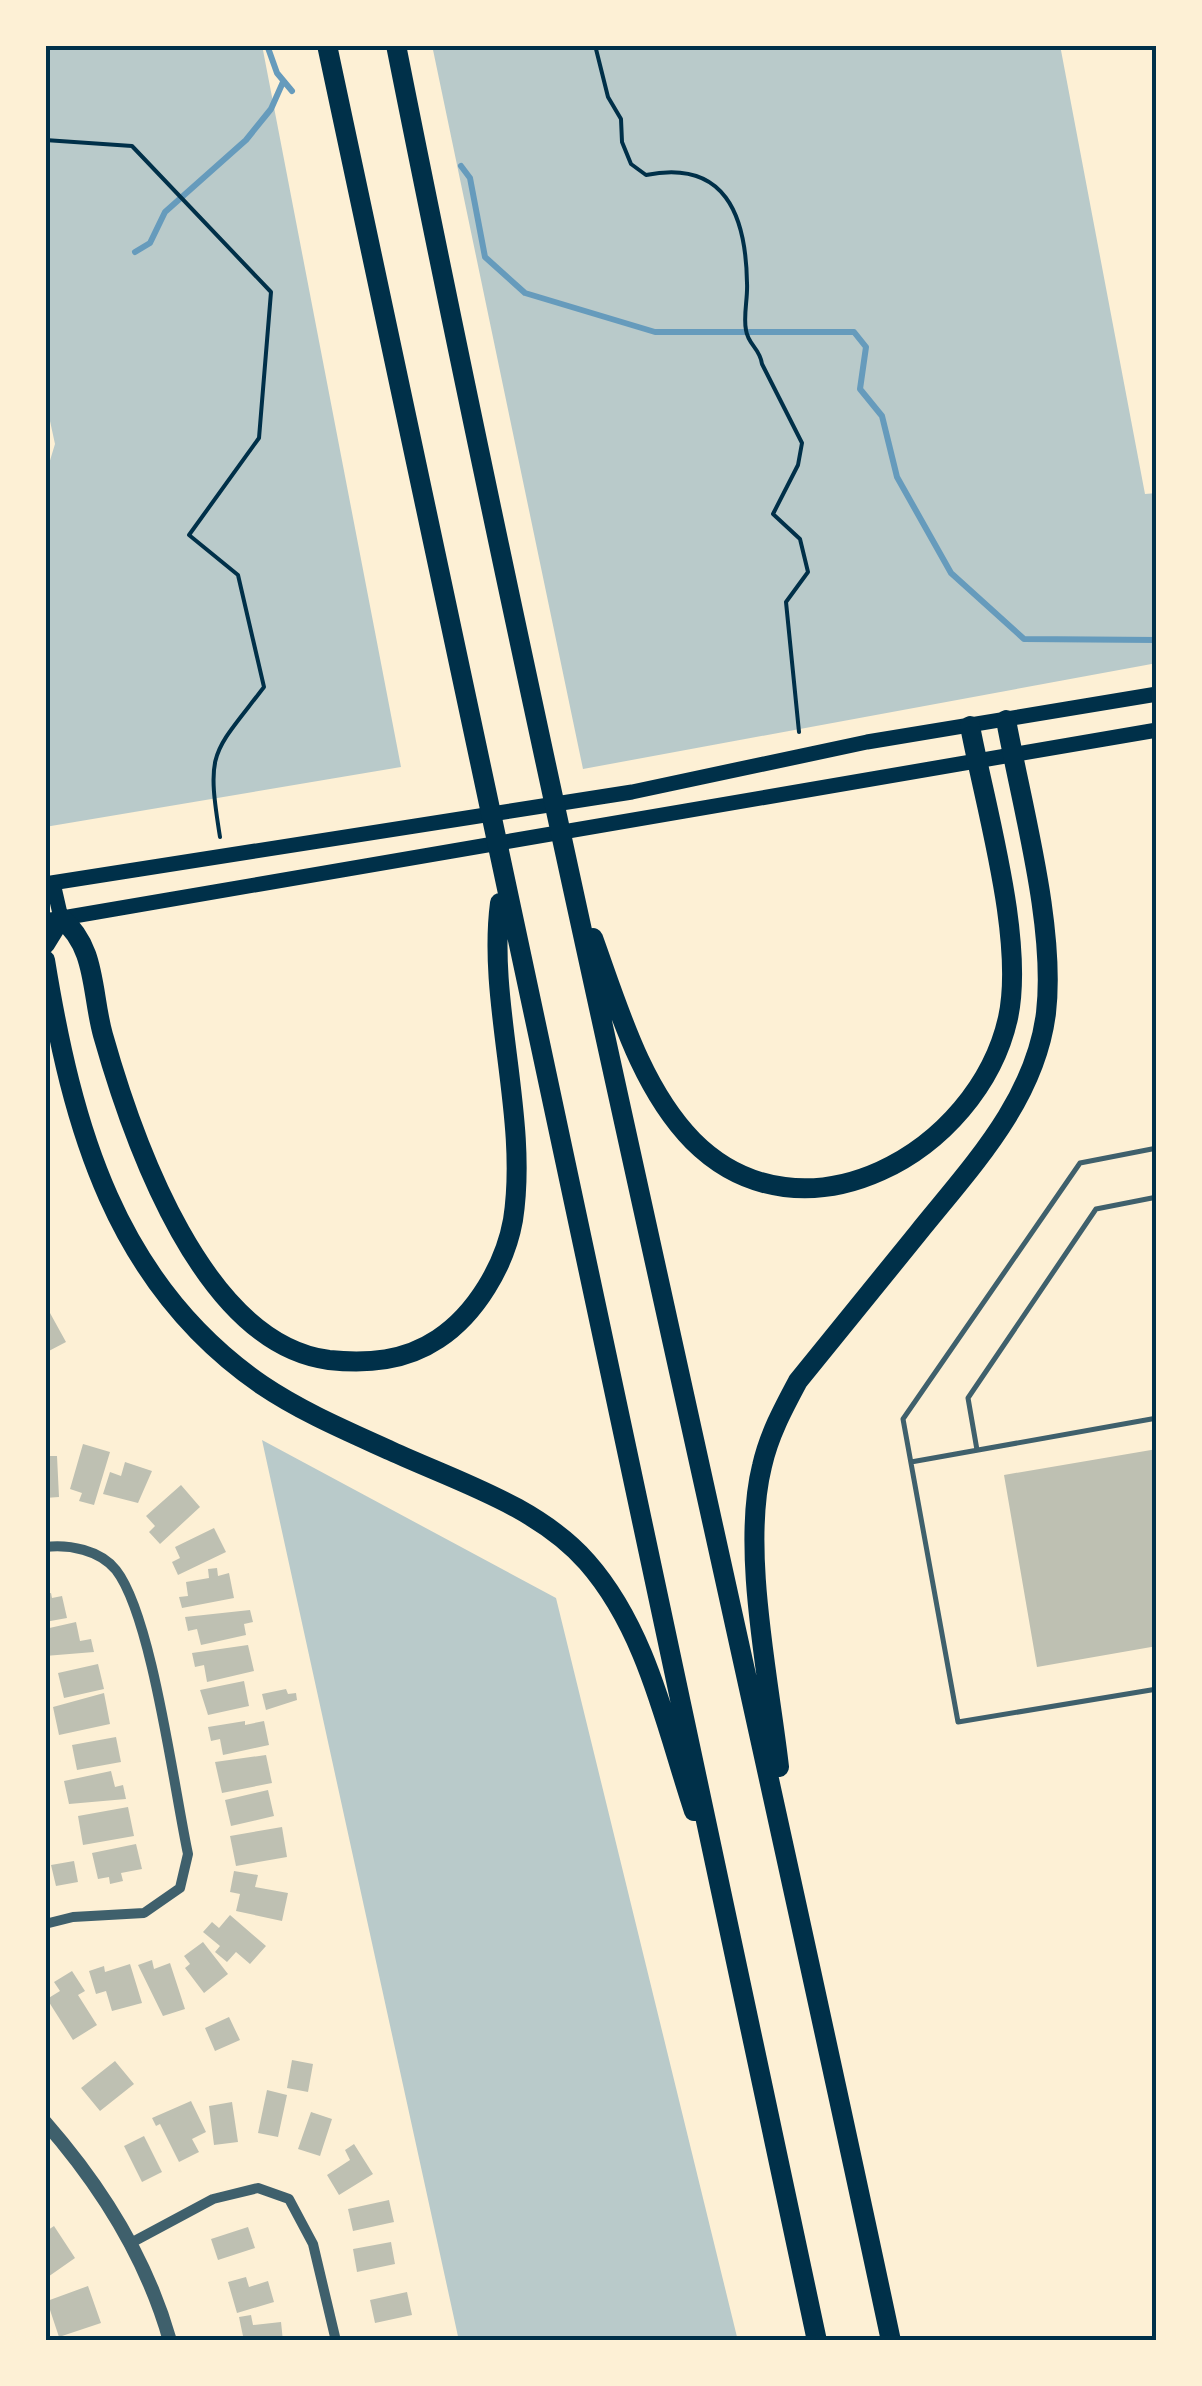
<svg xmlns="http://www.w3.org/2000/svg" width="1202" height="2386" font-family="Signika,sans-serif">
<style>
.green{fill:#b9caca}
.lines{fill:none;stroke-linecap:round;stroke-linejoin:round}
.stream{stroke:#669bbc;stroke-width:6}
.building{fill:#bec0b2}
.path{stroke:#003049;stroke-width:4}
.service{stroke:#3f606c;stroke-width:5}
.minor{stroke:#3f606c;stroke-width:10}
.tertiary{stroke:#3f606c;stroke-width:14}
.secondary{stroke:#003049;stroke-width:15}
.motorway{stroke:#003049;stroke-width:20}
.neatline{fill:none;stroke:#003049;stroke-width:4}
</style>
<rect width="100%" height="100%" fill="#fdf0d5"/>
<!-- green -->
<path class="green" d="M45,45h217l139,722 -356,60v-350l10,-33 -10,-46z
M432,45h628l85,449 12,-1v170l-574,106z
M262,1440l294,158 182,743h-279z"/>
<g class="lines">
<!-- stream -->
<path class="stream" d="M267,45l10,28 15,18
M461,166l9,12 15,79 40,36 130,39h199l12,15 -6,42 22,27 15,61 54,96 73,66 133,1
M135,252l15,-9 15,-31 81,-72 25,-31 12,-27"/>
</g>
<!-- building -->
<path class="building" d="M50,1313l16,29 -21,11v-36z
M83,1444l27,8 -16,53 -15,-4 3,-8 -12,-4z
M1157,1449v197l-120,21 -33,-192z
M45,1456h12l2,41 -14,1z
M125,1462l27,9 -14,32 -35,-9 7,-22 11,4z
M181,1485l19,22 -40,37 -11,-12 6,-6 -9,-10z
M214,1528l12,24 -48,23 -6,-13 8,-4 -5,-11z
M217,1568l1,8 11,-3 5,25 -52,10 -3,-11 9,-1 -2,-14 23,-4 -1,-9z
M51,1593l1,5 10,-2 5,22 -22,4v-28z
M250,1610l3,12 -9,2 2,11 -45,10 -4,-16 -9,2 -3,-14z
M76,1622l4,19 11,-2 3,13 -49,4v-27z
M248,1645l6,26 -47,11 -3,-17 -9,2 -3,-14z
M98,1664l6,25 -40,9 -6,-25z
M244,1681l5,25 -41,9 -8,-25z
M286,1689l2,5 8,-1 1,7 -31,10 -4,-16z
M104,1693l6,31 -51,11 -6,-28z
M245,1721v4l19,-4 5,24 -46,10 -3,-16 -9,2 -3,-14z
M116,1737l5,25 -44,8 -5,-25z
M266,1755l6,28 -50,10 -7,-31z
M111,1771l4,16 8,-2 3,14 -57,5 -5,-23z
M268,1790l6,26 -43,10 -6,-26z
M128,1807l6,29 -51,9 -5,-29z
M282,1827l5,30 -51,9 -6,-30z
M136,1844l6,25 -21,4 2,8 -13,3 -1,-7 -11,2 -6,-26z
M74,1861l4,21 -22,4 -5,-21z
M234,1871l24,4 -3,12 33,6 -6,28 -46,-10 4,-17 -10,-2z
M230,1915l36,31 -16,18 -14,-12 -9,10 -12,-10 5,-6 -17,-14 9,-10 7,6z
M203,1942l25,32 -24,19 -19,-25 5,-4 -6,-8z
M152,1960l2,9 16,-6 15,46 -22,7 -25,-51z
M130,1964l12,39 -30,8 -6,-20 -10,3 -7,-23 15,-5 1,6z
M72,1971l13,20 -7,4 19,30 -24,15 -26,-41 13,-8 -6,-9z
M229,2017l11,23 -25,11 -10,-23z
M292,2060l21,4 -5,28 -21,-4z
M115,2061l19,23 -34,27 -19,-23z
M267,2090l20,5 -9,42 -20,-4z
M191,2101l15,31 -14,7 7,13 -20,10 -19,-38 -4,2 -4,-8z
M232,2102l6,40 -24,3 -5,-39z
M311,2112l21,7 -12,37 -22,-7z
M144,2136l18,36 -20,10 -18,-36z
M354,2144l19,30 -34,21 -12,-20 23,-15 -5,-10z
M389,2200l5,22 -41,9 -5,-22z
M54,2226l21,32 -30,21v-47z
M248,2227l7,21 -37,12 -7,-21z
M391,2242l4,22 -38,8 -4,-23z
M246,2277l3,10 19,-6 6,21 -37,11 -9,-31z
M88,2286l13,37 -42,14 -12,-36z
M407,2292l5,23 -37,8 -5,-23z
M251,2315l2,10 28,-3 2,19h-39l-5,-24z"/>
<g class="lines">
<!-- path -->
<path class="path" d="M595,45l13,52 13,22 1,23 9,22 15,11c79,-16 100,40 101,108 1,15 -4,33 -1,47 2,15 14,18 16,34l40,79 -4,22 -25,49 27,25 8,33 -22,30 13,130
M45,140l87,6 139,146 -12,146 -70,97 49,40 26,112c-52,68 -58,62 -44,150"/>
<!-- service -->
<path class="service" d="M1157,865v21
M1157,1148l-77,15 -177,256 55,303 199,-33
M977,1450l-9,-52 128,-189 61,-12
M911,1462l246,-44"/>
<!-- minor -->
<path class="minor" d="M45,1547c24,-3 55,3 71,23 36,46 58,219 72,284l-8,34 -36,25 -71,4 -28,7
M129,2244l84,-45 45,-11 31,11 24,45 23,97"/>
<!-- tertiary -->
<path class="tertiary" d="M45,2122c56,64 102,137 125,219"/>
<!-- secondary -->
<path class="secondary" d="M53,883l8,35
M45,884l587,-92 235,-50 290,-48
M45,921l1112,-191"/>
<!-- motorway -->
<path class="motorway" d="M327,45l490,2296
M396,45c153,768 332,1530 495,2296
M593,938c25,69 48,150 100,203 110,110 285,11 315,-123 17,-78 -23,-212 -38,-292
M45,944l16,-26c36,30 30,74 42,117 30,106 100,309 226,325 39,4 76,1 109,-21 38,-25 67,-74 75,-119 16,-103 -26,-217 -13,-317
M45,960c27,166 70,324 217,425 40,27 85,46 129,66 65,30 147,55 196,111 60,68 79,165 107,249
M779,1767c-10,-88 -38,-217 -17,-301 7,-31 21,-57 36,-85 40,-49 80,-98 120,-148 53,-66 117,-132 128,-220 10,-86 -24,-206 -40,-293"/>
</g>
<!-- border -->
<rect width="1202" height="2386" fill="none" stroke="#fdf0d5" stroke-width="95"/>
<rect x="48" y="48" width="1106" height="2290" class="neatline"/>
</svg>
